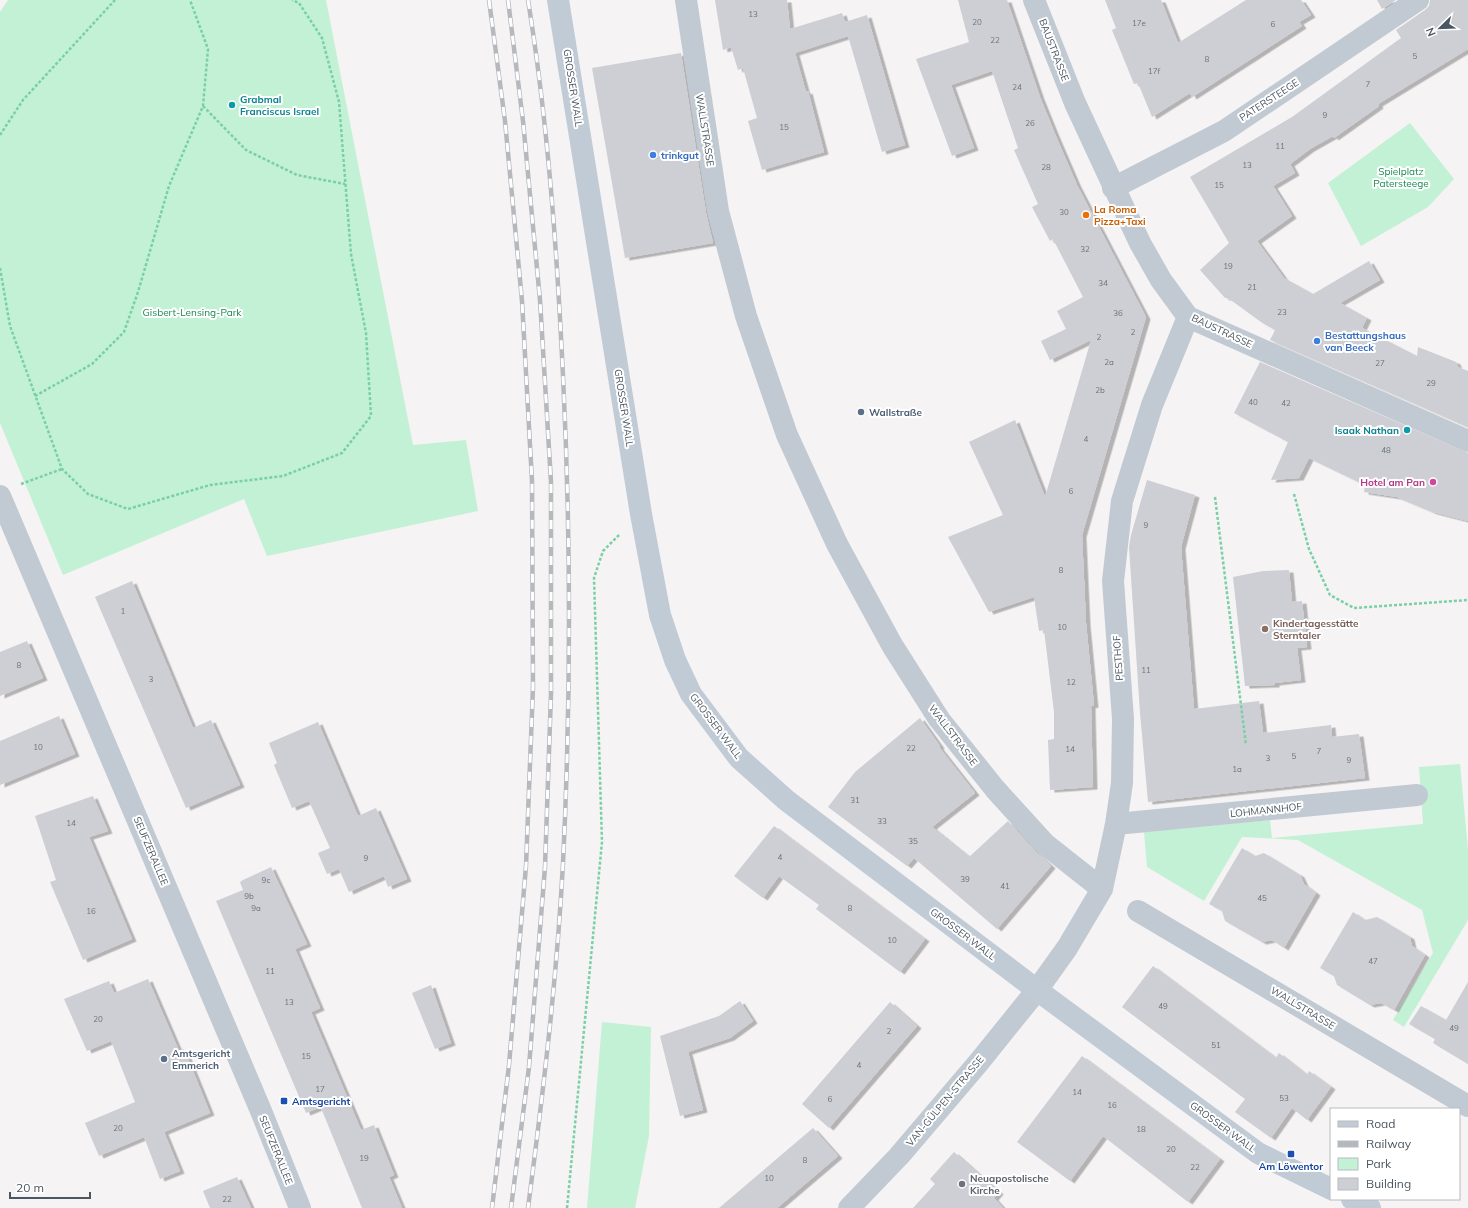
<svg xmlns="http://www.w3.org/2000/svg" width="1468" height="1208" font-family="Mulish,sans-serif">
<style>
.green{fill:#c3f1d5}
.building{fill:#cdcfd5;filter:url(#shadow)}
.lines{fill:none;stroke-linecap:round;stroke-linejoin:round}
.path{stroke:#7ad0a6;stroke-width:2.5;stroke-dasharray:3 2;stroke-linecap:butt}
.minor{stroke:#c1cad2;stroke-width:22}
.secondary{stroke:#c1cbd6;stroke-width:22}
.rail-casing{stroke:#b5b8bd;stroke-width:4.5}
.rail{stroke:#fff;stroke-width:3;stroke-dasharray:9;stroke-linecap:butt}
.culture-dot{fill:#0f9aa8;stroke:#fff;stroke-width:1.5}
.shop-dot{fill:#3f7fe0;stroke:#fff;stroke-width:1.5}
.food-dot{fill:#e8710a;stroke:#fff;stroke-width:1.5}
.service-dot{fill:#5c6f8a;stroke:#fff;stroke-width:1.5}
.hotel-dot{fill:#d1479c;stroke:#fff;stroke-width:1.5}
.education-dot{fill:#8d6e63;stroke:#fff;stroke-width:1.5}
.transit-dot{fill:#1a4fb4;stroke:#fff;stroke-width:1.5}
.worship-dot{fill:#6b7280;stroke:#fff;stroke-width:1.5}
.labels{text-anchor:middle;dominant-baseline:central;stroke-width:4;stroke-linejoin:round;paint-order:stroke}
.number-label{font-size:8px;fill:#6b747e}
.street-label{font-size:10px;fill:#4a5661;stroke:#fff}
.culture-label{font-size:10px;font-weight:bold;fill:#0d838f;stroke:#fff;text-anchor:start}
.shop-label{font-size:10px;font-weight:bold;fill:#366cbe;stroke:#fff;text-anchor:start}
.park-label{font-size:10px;fill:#17864f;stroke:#fff}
.food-label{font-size:10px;font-weight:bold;fill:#c56008;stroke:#fff;text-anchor:start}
.service-label{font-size:10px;font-weight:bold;fill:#4e5e75;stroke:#fff;text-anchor:start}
.hotel-label{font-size:10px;font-weight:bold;fill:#b23c85;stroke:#fff;text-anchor:end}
.education-label{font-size:10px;font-weight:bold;fill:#785e54;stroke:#fff;text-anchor:start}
.transit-label{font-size:10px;font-weight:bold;fill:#164399;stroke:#fff;text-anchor:start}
.worship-label{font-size:10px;font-weight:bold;fill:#5b616d;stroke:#fff;text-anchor:start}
</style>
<defs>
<filter id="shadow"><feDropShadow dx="4.5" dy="2.5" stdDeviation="0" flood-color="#0004"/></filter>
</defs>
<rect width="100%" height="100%" fill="#f5f3f3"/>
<!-- green -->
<path class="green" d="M8,0h318l87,445 53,-5 12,71 -211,45 -23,-57 -181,76 -63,-152v-411z
M1410,123l44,56 -26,28 -67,39 -33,-63z
M1460,764l8,86v70l-64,107 -11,-7 40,-67 -11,-43 -124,-70 -56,-3 -38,64 -57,-34 -3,-35 126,-12 2,18 151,-14 -4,-57z
M602,1022l49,5 -2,109 -14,72h-48z"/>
<!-- building -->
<path class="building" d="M715,0h72l3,29 52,-16 3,9 22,-7 38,130 -23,7 -34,-116 -53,17 11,39 2,-1 16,61 -62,18 -14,-49 9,-3 -14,-50 -5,2 -7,-23 -8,3z
M958,0h49l33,97 15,37 22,51 69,132 -64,218 4,88 8,82 -3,1 2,81 -43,3 -2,-50 6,-1v-27l-10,-82 -5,1 -5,-34 -45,15 -41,-75 55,-22 -34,-73 46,-22 30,77 46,-157 -41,20 -9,-19 25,-12 -9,-18 26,-14 -30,-58 -3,2 -18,-34 6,-3 -24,-54 4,-2 -26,-77 -41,14 23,63 -22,8 -36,-97 53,-17z
M1105,0h56l17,43 68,-43h55l10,15 -12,7 3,4 -17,11 -93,60 -2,-4 -38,24 -14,-34 -4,1 -22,-54 4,-2z
M1377,0h19l-14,9z
M1430,0h38v49l-90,55 1,2 -45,32 -1,-2 -23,13 -20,15 5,9 -22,13 19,30 -35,25 27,37 29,16 56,-33 11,19 -40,23 27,15 -5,10 55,28 1,-9 38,15 2,5 10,4v56l-198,-87 5,-10 -14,-8 -33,-24h-3l-25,-28 29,-27 -39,-66 102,-60 109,-79 -5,-8 29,-20 4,-4z
M681,53l25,160 7,30 -88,15 -33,-190z
M1260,362l208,91v68l-35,-9 -36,-15 -33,-5 1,-7 -56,-27 -10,20 -28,2 17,-38 -54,-29z
M1147,480l48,15 -14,52 13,162 65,-8 4,32 68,-8 1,12 27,-3 6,44 -217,24 -8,-89 -11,-166 2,-12z
M1289,570l3,32 10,-1 5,46 -10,1 4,32 -26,3v2l-30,1 -12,-109 30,-6z
M132,581l61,147 18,-8 29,65 -54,23 -91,-211z
M27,641l16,37 -43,18v-44z
M59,716l16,38 -75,31v-44z
M920,718l20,28 -1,1 36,46 -43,34 37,30 39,-36 28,31 15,14 -54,63 -83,-71 -7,8 -79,-59 27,-35z
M318,722l40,94 18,-8 31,71 -19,8 -4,-11 -35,16 -10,-23 -12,5 -9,-21 12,-5 -21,-47 -17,7 -18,-43 3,-2 -8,-20z
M93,796l15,35 -19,6 43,102 -49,21 -33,-78 6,-2 -21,-64z
M774,826l151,113 -25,33 -84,-63 3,-4 -40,-29 -16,22 -29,-22z
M1242,848l13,8 9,-3 36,22 4,9 12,9 -32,55 -12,-8 -10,2 -37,-21 -3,-10 -13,-7z
M271,867l36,77 -12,5 25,59 -9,4 50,118 13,-5 20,50 -5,2 13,31h-40l-41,-100 -2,1 -1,-1 -12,5 -90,-212 27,-11 -3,-8 3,-2z
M1353,912l12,8 12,-3 33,20 2,9 13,9 -31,55 -13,-7 -11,2 -33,-20 -3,-9 -14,-8z
M1153,966l123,92 3,-5 28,22 2,-4 22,16 -24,33 -15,-12 -21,30 -36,-26 10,-13 -123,-92z
M148,979l31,72 5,-2 26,64 -46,19 16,39 -20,8 -16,-42 -45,19 -14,-33 50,-21 -24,-61 -24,10 -23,-52 45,-18 5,12z
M1468,982v82l-35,-21 2,-4 -26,-15 12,-18 25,14z
M431,985l20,58 -16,6 -23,-56z
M740,1001l13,20 -23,17 -42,14 15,58 -23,6 -20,-80 59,-20z
M890,1002l27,24 -88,102 -27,-24z
M1082,1056l138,103 -32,43 -85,-66 -33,45 -53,-39z
M813,1128l25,28 -61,52h-58z
M954,1152l45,40 -5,6 9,10h-90l22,-24 -5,-5z
M237,1177l14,31h-41l-7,-17z"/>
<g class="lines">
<!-- path -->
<path class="path" d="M203,106l43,44 51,25 48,9
M0,135l23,-35 92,-100
M0,268l10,58 52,143 26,25 40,15 82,-24 73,-9 59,-23 29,-37 -5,-83 -15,-79 -12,-152 -17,-64 -23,-35 -7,-3
M35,396l57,-32 32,-32 14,-40 31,-106 34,-80 5,-57 -18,-49
M21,484l41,-15
M1294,494l15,55 21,46 24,13 114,-8
M1215,497l31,248
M567,1208l35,-366 -8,-264 9,-27 16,-16"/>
<!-- minor -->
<path class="minor" d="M686,0l32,211 28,105 41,119 50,109 55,101 47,74 56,70 50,55 57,45
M1034,0l41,103 65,140 21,37 27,37 280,124
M1113,188l111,-57 194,-131
M0,496l261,615 39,97
M1116,824l301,-29
M1138,911l330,195
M849,1208l50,-52 80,-94 58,-72 30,-42 35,-59 14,-65 6,-41 1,-64 -10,-138 9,-80 30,-96 36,-88"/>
<!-- secondary -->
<path class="secondary" d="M558,0l83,514 19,101 15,45 16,34 48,64 47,42 251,190 221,163 73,36
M1352,1199l18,9"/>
<!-- rail casing -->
<g class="rail-casing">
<path id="rail" d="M489,0l16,121 17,180 10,180 1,206 -7,179 -17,199 -17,143
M508,0l15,121 17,179 11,182v212l-6,173 -16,200 -18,141
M528,0c20,124 29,250 35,376 8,162 8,324 0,487 -6,115 -20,230 -35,345"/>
</g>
<!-- rail -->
<use href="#rail" class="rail"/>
</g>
<!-- markers -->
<g class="culture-dot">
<circle cx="232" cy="105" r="4"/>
<circle cx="1407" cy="430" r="4"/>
</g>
<g class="shop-dot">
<circle cx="653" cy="155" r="4"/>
<circle cx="1317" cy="341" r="4"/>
</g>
<circle class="food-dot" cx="1086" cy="215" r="4"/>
<g class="service-dot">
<circle cx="861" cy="412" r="4"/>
<circle cx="164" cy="1059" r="4"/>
</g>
<circle class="hotel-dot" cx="1433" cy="482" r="4"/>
<circle class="education-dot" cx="1265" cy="629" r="4"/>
<g class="transit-dot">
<rect x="280" y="1097" width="8" height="8" rx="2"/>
<rect x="1287" y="1150" width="8" height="8" rx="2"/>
</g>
<circle class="worship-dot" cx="962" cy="1184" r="4"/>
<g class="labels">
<!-- number labels -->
<g class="number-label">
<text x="753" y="14">13</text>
<text x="977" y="22">20</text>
<text x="1139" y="23">17e</text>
<text x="1273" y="24">6</text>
<text x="995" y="40">22</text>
<text x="1415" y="56">5</text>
<text x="1207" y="59">8</text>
<text x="1154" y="71">17f</text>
<text x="1368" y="84">7</text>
<text x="1017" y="87">24</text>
<text x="1325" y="115">9</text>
<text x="1030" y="123">26</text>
<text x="784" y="127">15</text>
<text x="1280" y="146">11</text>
<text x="1247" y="165">13</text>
<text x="1046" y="167">28</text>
<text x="1219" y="185">15</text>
<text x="1064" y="212">30</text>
<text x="1085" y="249">32</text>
<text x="1228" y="266">19</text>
<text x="1103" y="283">34</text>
<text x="1252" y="287">21</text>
<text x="1282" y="312">23</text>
<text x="1118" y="313">36</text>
<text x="1133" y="332">2</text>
<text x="1099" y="337">2</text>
<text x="1109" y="362">2a</text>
<text x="1380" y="363">27</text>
<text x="1431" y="383">29</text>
<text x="1100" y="390">2b</text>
<text x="1253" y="402">40</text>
<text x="1286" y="403">42</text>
<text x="1086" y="439">4</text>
<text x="1386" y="450">48</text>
<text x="1071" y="491">6</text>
<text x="1146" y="525">9</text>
<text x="1061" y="570">8</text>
<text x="123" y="611">1</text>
<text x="1062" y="627">10</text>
<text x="19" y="665">8</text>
<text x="1146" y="670">11</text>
<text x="151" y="679">3</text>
<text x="1071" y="682">12</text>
<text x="38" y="747">10</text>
<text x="911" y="748">22</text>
<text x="1070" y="749">14</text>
<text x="1319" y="751">7</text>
<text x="1294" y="756">5</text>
<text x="1268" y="758">3</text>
<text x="1349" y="760">9</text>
<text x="1237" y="769">1a</text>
<text x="855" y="800">31</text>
<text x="882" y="821">33</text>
<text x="71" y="823">14</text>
<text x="913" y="841">35</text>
<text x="780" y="857">4</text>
<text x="366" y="858">9</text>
<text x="965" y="879">39</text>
<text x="266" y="880">9c</text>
<text x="1005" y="886">41</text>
<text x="249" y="896">9b</text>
<text x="1262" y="898">45</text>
<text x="256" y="908">9a</text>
<text x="850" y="908">8</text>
<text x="91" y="911">16</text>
<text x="892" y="940">10</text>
<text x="1373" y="961">47</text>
<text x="270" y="971">11</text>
<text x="289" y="1002">13</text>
<text x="1163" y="1006">49</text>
<text x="98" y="1019">20</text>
<text x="1454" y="1028">49</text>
<text x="889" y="1031">2</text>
<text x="1216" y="1045">51</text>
<text x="306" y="1056">15</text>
<text x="859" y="1065">4</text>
<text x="320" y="1089">17</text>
<text x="1077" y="1092">14</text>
<text x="1284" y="1098">53</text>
<text x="830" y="1099">6</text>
<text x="1112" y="1105">16</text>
<text x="118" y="1128">20</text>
<text x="1141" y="1129">18</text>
<text x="1171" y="1149">20</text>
<text x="364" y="1158">19</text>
<text x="805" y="1160">8</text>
<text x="1195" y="1167">22</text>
<text x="769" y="1178">10</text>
<text x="227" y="1199">22</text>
</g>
<!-- street labels -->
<g class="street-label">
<text transform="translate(1054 50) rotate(69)">BAUSTRASSE</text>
<text transform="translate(573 88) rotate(81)">GROSSER WALL</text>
<text transform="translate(1269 100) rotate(-33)">PATERSTEEGE</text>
<text transform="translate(705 130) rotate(81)">WALLSTRASSE</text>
<text transform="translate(1222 331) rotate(25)">BAUSTRASSE</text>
<text transform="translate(624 408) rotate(81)">GROSSER WALL</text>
<text transform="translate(1118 658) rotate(-94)">PESTHOF</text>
<text transform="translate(716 726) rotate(53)">GROSSER WALL</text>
<text transform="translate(953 735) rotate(53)">WALLSTRASSE</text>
<text transform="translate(1266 810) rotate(-6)">LOHMANNHOF</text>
<text transform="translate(151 851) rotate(67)">SEUFZERALLEE</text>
<text transform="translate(963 934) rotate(37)">GROSSER WALL</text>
<text transform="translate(1303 1008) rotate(31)">WALLSTRASSE</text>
<text transform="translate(945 1101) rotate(-50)">VAN-GÜLPEN-STRASSE</text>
<text transform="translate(1223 1127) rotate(36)">GROSSER WALL</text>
<text transform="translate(276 1150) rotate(68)">SEUFZERALLEE</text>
</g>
<!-- culture labels -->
<g class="culture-label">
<text x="240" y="99">Grabmal<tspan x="240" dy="12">Franciscus Israel</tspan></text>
<text x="1399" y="430" text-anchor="end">Isaak Nathan</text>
</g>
<!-- shop labels -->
<g class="shop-label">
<text x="661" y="155">trinkgut</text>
<text x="1325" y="335">Bestattungshaus<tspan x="1325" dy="12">van Beeck</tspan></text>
</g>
<!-- park labels -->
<g class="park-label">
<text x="1401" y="171">Spielplatz<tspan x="1401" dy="12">Patersteege</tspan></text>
<text x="192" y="312">Gisbert-Lensing-Park</text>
</g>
<!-- food labels -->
<g class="food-label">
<text x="1094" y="209">La Roma<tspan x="1094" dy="12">Pizza+Taxi</tspan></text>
</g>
<!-- service labels -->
<g class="service-label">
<text x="869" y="412">Wallstraße</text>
<text x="172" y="1053">Amtsgericht<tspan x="172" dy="12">Emmerich</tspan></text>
</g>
<!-- hotel labels -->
<g class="hotel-label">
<text x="1425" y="482">Hotel am Pan</text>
</g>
<!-- education labels -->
<g class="education-label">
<text x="1273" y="623">Kindertagesstätte<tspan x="1273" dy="12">Sterntaler</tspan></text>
</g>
<!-- transit labels -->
<g class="transit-label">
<text x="292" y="1101">Amtsgericht</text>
<text x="1291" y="1166" text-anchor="middle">Am Löwentor</text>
</g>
<!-- worship labels -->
<g class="worship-label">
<text x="970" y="1178">Neuapostolische<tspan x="970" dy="12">Kirche</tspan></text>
</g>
</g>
<!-- legend -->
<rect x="1330" y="1108" width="130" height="92" fill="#ffffff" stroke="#b7bbc0"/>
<rect x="1338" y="1121" width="20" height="6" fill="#c1cbd6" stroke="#b7bbc0"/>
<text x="1366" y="1128" font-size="12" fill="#4a5661">Road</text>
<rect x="1338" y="1141" width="20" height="6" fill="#b5b8bd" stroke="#b7bbc0"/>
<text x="1366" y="1148" font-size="12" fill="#4a5661">Railway</text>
<rect x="1338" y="1158" width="20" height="12" fill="#c3f1d5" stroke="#b7bbc0"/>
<text x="1366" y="1168" font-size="12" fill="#4a5661">Park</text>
<rect x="1338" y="1178" width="20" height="12" fill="#cdcfd5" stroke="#b7bbc0"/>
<text x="1366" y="1188" font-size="12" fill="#4a5661">Building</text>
<!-- north arrow -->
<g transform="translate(1440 28) rotate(247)" stroke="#ffffff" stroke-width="3" paint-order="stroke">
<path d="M0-3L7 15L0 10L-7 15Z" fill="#4a5661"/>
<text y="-6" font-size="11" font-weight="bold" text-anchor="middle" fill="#4a5661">N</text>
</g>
<!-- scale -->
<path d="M10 1192v6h80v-6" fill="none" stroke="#4a5661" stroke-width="2"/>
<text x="16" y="1192" font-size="12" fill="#4a5661" stroke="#ffffff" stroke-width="3" paint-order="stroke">20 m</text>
</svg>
